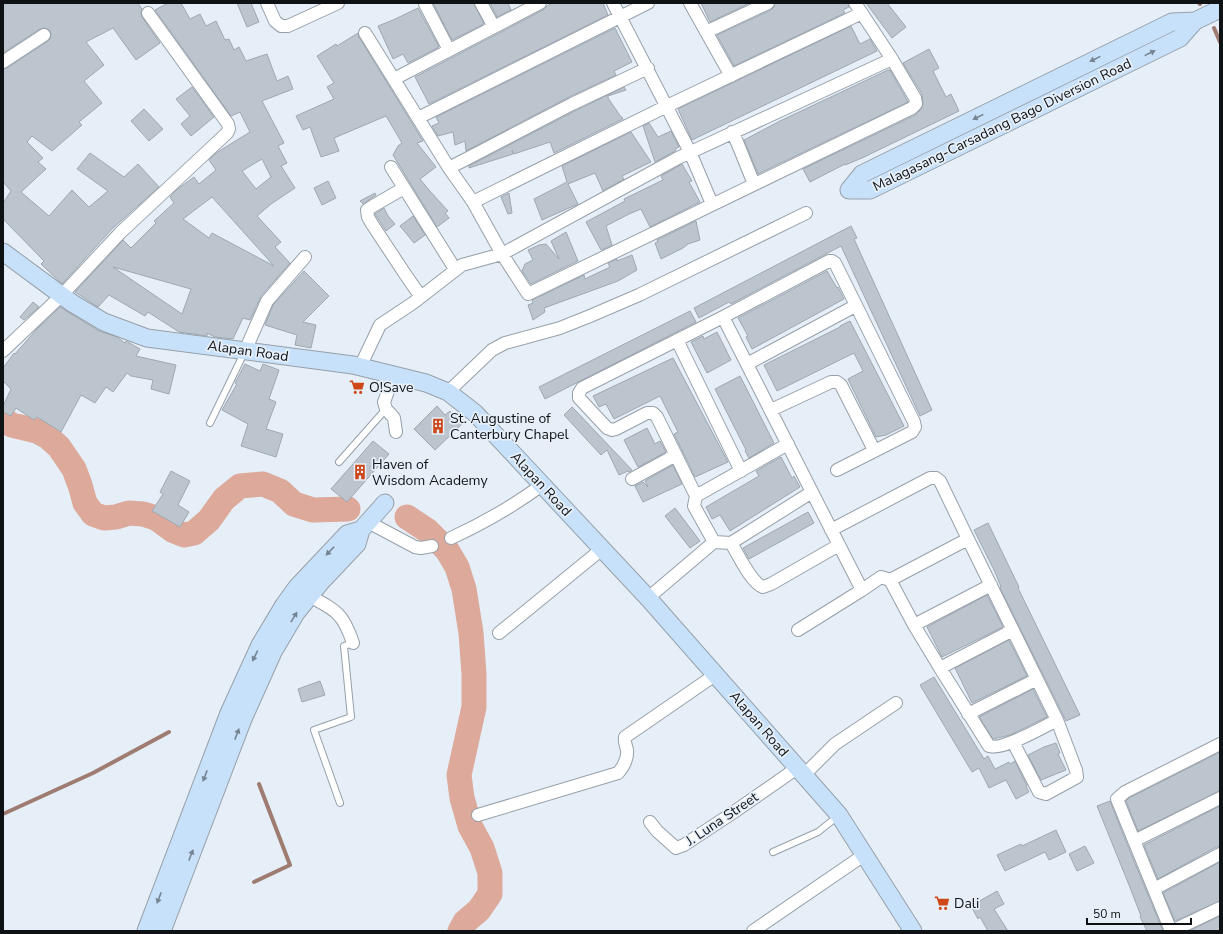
<svg xmlns="http://www.w3.org/2000/svg" width="1223" height="934" font-family="'Nunito Sans',sans-serif">
<style>
.lines{fill:none;stroke-linecap:round;stroke-linejoin:round}
.stream{stroke:#9f7c72;stroke-width:4}
.river{stroke:#dda99a;stroke-width:25}
.building{fill:#bcc4cd;stroke:#9fa8b1;fill-rule:evenodd}
.lane-casing{stroke:#97a0a8;stroke-width:8}
.street-casing{stroke:#97a0a8;stroke-width:14}
.secondary-casing{stroke:#97a0a8;stroke-width:19}
.lane{stroke:#fff;stroke-width:6}
.street{stroke:#fff;stroke-width:12}
.secondary{stroke:#c8e1fa;stroke-width:17}
.oneway{fill:#758493}
.labels{text-anchor:middle;dominant-baseline:central;stroke-width:3.5;stroke-linejoin:round;paint-order:stroke}
.street-label{font-size:14px;fill:#0f1215;stroke:#e6eff8}
.poi-label{font-size:14px;fill:#0f1215;stroke:#e6eff8;text-anchor:start}
</style>
<rect width="100%" height="100%" fill="#e6eff8"/>
<g class="lines">
<!-- stream -->
<path class="stream" d="M1199,3l1,1
M1214,28l6,14
M3,814l90,-41 76,-41
M254,882l36,-17 -31,-81"/>
<!-- river -->
<path class="river" d="M3,420l9,5 25,6 11,6 11,10 15,22 6,16 5,18 8,11 11,4 12,-1 13,-4 14,1 13,4 18,13 10,4 10,-2 15,-13 15,-21 16,-13 23,-2 17,7 14,13 19,6 35,-1
M407,517l21,14 19,19 10,17 7,22 7,44 3,41v33l-15,68 3,23 8,28 12,22 8,25v21l-11,16 -14,12 -5,9"/>
</g>
<!-- building -->
<path class="building" d="M3,3h135l4,6 -1,4 1,4 18,26 -24,17 -23,-32 -27,14 18,23 -20,16 18,22 -23,19 3,3 -30,26 -20,-15 -5,6 16,16 -5,4 8,7 -25,23 28,24 23,-26 17,17 19,-16 -31,-22 13,-16 34,24 14,-13 21,23 -47,42 -50,55 -21,-20 3,-3 -41,-42v-16l8,-12 -8,-9v-113l4,-1 41,-27 2,-2 1,-4 -1,-4 -2,-2 -4,-1 -4,1 -37,24z
M168,3h13l9,16 10,-5 6,12 10,-5 9,19 4,-1 5,11 5,-3 7,14 21,-7 10,27 11,-5 5,13 -31,12 22,42 -6,3 9,17 -6,3 14,22 -24,16 -14,12 24,26 -6,5 15,16 -29,33 -11,24 -7,-2 -10,21 -18,-2 -8,-4v3l-28,-4 -31,-20 -3,4 -36,-21 -11,12 -23,-15 48,-52 8,8 25,-25 -2,-2 20,-18 -4,-6 5,-6 19,-14 5,7 17,-14 -7,-10 7,-7 34,-21 -10,-20 -9,4 -76,-106zM262,159l9,18 -15,12 -14,-18zM212,197l62,69 -62,-33 -3,5 -26,-19zM113,267l78,22 -9,25z
M237,3h14l8,19 -12,5z
M433,3h41l10,21 -32,16z
M490,3h18l3,7 -14,7z
M552,3h51l5,12 -179,89 -14,-27 128,-67 4,-4z
M701,3h49l-40,19z
M775,3h73l1,4 -6,3 2,3 -111,53 -17,-31 54,-25 3,-3z
M866,3h21l19,24 -14,11z
M418,8l21,39 -31,16 -5,-9 -10,5 -15,-33 15,-6z
M851,26l9,18 10,-5 7,12 -185,89 -14,-31z
M615,28l17,34 -18,9 2,4 -47,22 -103,54 -1,-10 -10,4 -2,-13 -15,4 -6,-10 7,-3 -3,-6z
M358,33l1,4 64,104 -6,2 19,24 -16,12 9,11 19,21 -3,2 4,5 -12,9 -44,-72 5,-9 4,-3 -16,-27 -52,22 5,13 -18,6 -11,-30 -7,3 -7,-14 38,-17 -7,-12 7,-4 -17,-27 19,-12 1,2z
M929,49l10,19 -6,3 13,26 5,-3 8,17 -97,47 -17,7v-1l-35,18 -7,-13 112,-54 6,-6 2,-6 -1,-9 -19,-31z
M888,70h2l18,32 -150,72 -14,-34 36,-19z
M192,87l22,30 -23,19 -10,-12 9,-8 -14,-17z
M624,87l2,3 -18,6v2l13,19h1l1,2 -69,34 -4,-11 -36,12 -2,-4 1,4 -44,14v-2l106,-55z
M144,109l19,20 -14,12 -18,-20z
M649,123l9,14 13,-6 8,16 -3,1v2l-1,1 -20,11 -12,-36z
M631,132l20,30 -29,14 2,3 -21,12 -8,-18 -27,11 10,20 -36,16 -8,-21 33,-17 -5,-16z
M682,164l10,17 -3,1 11,20 -50,25 -9,-18 -12,5 -23,12 6,19 -11,5 -15,-28 39,-21 -1,-2 39,-19 -2,-4z
M328,181l8,17 -14,7 -8,-17z
M375,193l1,2 -13,9 -3,-3z
M509,193l3,20 -4,1 -7,-17z
M384,208l4,8 7,8 -9,7 -11,-17z
M413,216l12,19 -11,8 -14,-17z
M696,221l4,19 -12,4 -5,4 -22,11 -6,-16 3,-1 -1,-2z
M851,226l6,12 -3,1 78,171 -12,6 -79,-170 -110,58 -2,-2 -30,16 -5,-10z
M566,232l12,29 -47,23 -9,-13 3,-7 8,-4 -5,-10 11,-5 7,-1 13,15 -8,-18z
M632,255l5,15 -19,11 -74,27 1,4 -12,8 -5,-15 5,-2 -1,-3 52,-25 1,4 25,-12 -2,-4 9,-4v2z
M304,271l25,25 -26,26 13,3 -5,23 -16,-3 2,-10 -32,-10 8,-20z
M827,271l10,17 1,-1 6,12 -92,50 -6,-12 2,-1 -10,-18z
M33,302l6,5 -15,13 -4,-3z
M60,307l39,24 18,6 8,6 1,-2 14,8 -4,7 40,9 -7,29 -18,-5 2,-9 -22,-4 -4,-3 -14,19 -7,-5 -11,16 -14,-8 -20,37 -24,-15 -3,3 -18,-12 -5,8 -8,-4v-6l8,-17 -8,-8v-13l11,-15 1,1 21,-24z
M690,311l6,11 -151,77 -6,-12z
M850,321l54,105 -18,9 -10,2 -28,-58 15,-8 -9,-18 -77,38 -13,-26 76,-38v-1z
M717,332l14,28 -24,13 -16,-31 12,-6 1,3z
M673,358l55,104 -33,15 -21,-43 4,-2 -18,-36 -46,23 -8,-15 -7,3 -6,-11z
M245,364l15,7 3,-7 16,6 -10,29 7,3 -10,27 17,5 -7,23 -35,-11 7,-22 -26,-14 15,-26 -2,-1z
M740,376l34,67 -25,15 -4,-7 1,-1 -31,-61z
M437,406l8,9 5,-4 12,13 -27,26 -21,-21z
M572,407l4,4 56,59 -3,2 -1,-1 -9,4 -12,-25 -6,5 -37,-40z
M647,428l8,16 5,-3 6,11 -28,15 -14,-27z
M373,441l16,13 -42,48 -16,-13z
M781,457l11,21 2,-2 6,11 -70,44 -10,-16 -8,4 -6,-12 53,-31 -3,-5z
M673,465l9,19 -39,18 -8,-16 8,-4 5,5 -3,-6z
M171,471l19,10 -12,24 11,7 -9,15 -28,-16 11,-17 -3,-2z
M675,508l25,33 -10,7 -25,-32z
M808,512l6,11 -65,36 -6,-11z
M988,523l31,64 -1,1 62,127 -14,6 -66,-133 1,-1 -6,-15 -21,-42z
M987,595l16,32 -61,30 -15,-30z
M1009,640l18,36 -55,27 -17,-35z
M934,677l50,82 4,-3 7,13 14,-7 1,2 5,-3 12,25h-1l3,6 -13,7 -10,-19 -17,8 -10,-20 -7,4 -52,-87z
M320,681l5,14 -23,7 -4,-13z
M1033,689l14,28 -37,18 -17,4 -14,-22z
M1056,743l4,10 -2,1 8,16 -25,10 -13,-25 16,-8z
M1220,752v39l-82,40 -12,-30 3,-3z
M1110,801l17,43 36,87h-16l-7,-14 1,-1 -12,-31 -32,-79z
M1220,806v41h-4l-58,32 -14,-34z
M1056,830l10,22 -17,8 -4,-8 -40,19 -8,-16 24,-11 1,2z
M1085,846l9,17 -17,8 -8,-17z
M1220,862v39l-45,20 -12,-28z
M997,891l7,13 -10,5 14,22h-20l-8,-14 -2,2 -7,-13z
M1220,916v15h-31z"/>
<g class="lines">
<!-- lane casing -->
<g class="lane-casing">
<path id="lane" d="M210,423l34,-70
M339,462l47,-53
M340,803l-26,-73 37,-13 -7,-71 9,-3
M773,852l45,-20 20,-16"/>
</g>
<!-- street casing -->
<g class="street-casing">
<path id="street" d="M267,3l8,18 6,5h7l50,-23
M481,3l13,24
M613,3l77,149 22,52
M690,3l41,73
M425,4l24,46
M706,32l62,-29
M365,33l84,135 24,34 29,52 26,40 384,-186 4,-4 -1,-6 -23,-39 -37,-56
M3,62l41,-27
M394,79l146,-76
M418,118l230,-115
M732,132l5,10 17,42
M391,167l64,102
M449,168l123,-64 76,-36
M404,188l-31,18 -6,4 1,7 4,7 33,50 16,23
M473,202l194,-96 195,-93
M677,340l64,131
M3,351l59,-56 58,-62 107,-100 2,-4 -1,-5 -80,-111
M245,351l22,-50 38,-44
M747,364l108,-58
M360,367l20,-42 33,-22 49,-38 40,-11 176,-96 214,-99
M394,375l-10,27 2,7 8,9 2,14
M448,392l44,-42 13,-7 55,-15 30,-12 49,-21 167,-82
M771,410l60,-28h6l4,3 33,65
M632,479l44,-24
M812,492l50,98 19,-13 9,3 78,-41
M696,496l92,-52
M368,522l47,25 6,1 11,-2
M831,530l99,-52h6l4,3 28,58 89,181
M451,538c33,-15 62,-32 91,-53
M714,542l-20,-36 2,-10 -39,-79 -4,-4h-6l-31,16 -4,1 -5,-2 -28,-30v-5l3,-5 141,-71 106,-56h3l3,2 79,159 1,5 -3,5 -75,38
M731,543c7,11 20,40 32,44l8,-3 68,-39
M890,580l24,45 77,-40
M309,596c27,14 34,17 44,47
M648,598l66,-56 17,1 81,-51 -89,-175
M914,625l26,43 73,-38
M798,630l64,-40
M499,633l103,-84
M940,668l49,78c13,5 54,-19 68,-26l19,50 1,7 -31,17 -7,-2 -26,-50
M968,714l69,-35
M804,775l31,-31 61,-41
M478,815l140,-42c6,-7 10,-14 9,-23 -1,-5 -3,-8 -2,-13l90,-62
M650,822l7,9 19,17 8,-3 50,-33 63,-44
M1134,841l86,-43
M1154,889l66,-35
M753,931l111,-76
M1171,931l-54,-132 8,-7 95,-48
M1172,931l48,-23"/>
</g>
<!-- secondary casing -->
<g class="secondary-casing">
<path id="secondary" d="M849,190l13,-16 310,-152 23,-1 25,-12
M849,190h21l310,-152 15,-17
M3,252l69,51 32,19 43,16 206,27 73,18 22,9 27,21 173,185 191,217 74,116
M146,931l83,-218 31,-68 24,-40 13,-18 50,-53 14,-4
M162,931l81,-212 30,-67 23,-39 25,-31 36,-38 4,-14 24,-27"/>
</g>
<!-- lane -->
<use href="#lane" class="lane"/>
<!-- street -->
<use href="#street" class="street"/>
<!-- secondary -->
<use href="#secondary" class="secondary"/>
</g>
<!-- one-way arrows -->
<defs><path id="oneway-solid" d="M-6-.8H1V-3.2L6.5 0L1 3.2V.8H-6Z"/></defs>
<g class="oneway">
<use href="#oneway-solid" transform="translate(1150 53) rotate(-26)"/>
<use href="#oneway-solid" transform="translate(1095 59) rotate(154)"/>
<use href="#oneway-solid" transform="translate(978 117) rotate(154)"/>
<use href="#oneway-solid" transform="translate(330 551) rotate(134)"/>
<use href="#oneway-solid" transform="translate(294 617) rotate(-59)"/>
<use href="#oneway-solid" transform="translate(255 656) rotate(116)"/>
<use href="#oneway-solid" transform="translate(237 734) rotate(-69)"/>
<use href="#oneway-solid" transform="translate(205 776) rotate(111)"/>
<use href="#oneway-solid" transform="translate(191 855) rotate(-69)"/>
<use href="#oneway-solid" transform="translate(159 898) rotate(111)"/>
</g>
<!-- icons -->
<defs>
<g id="supermarket-bare" transform="scale(1.2)"><path d="M-6-5.5h2.5l.6 2H6L4.5 2H-2.5L-4.4-4H-6ZM-1.5 3.2a1.3 1.3 0 1 0 .1 0ZM3 3.2a1.3 1.3 0 1 0 .1 0Z" fill="#cf4819" stroke="#e6eff8" stroke-width="2.5" paint-order="stroke"/></g>
<g id="building-bare" transform="scale(1.2)"><path d="M-4-6H4V6H1V3H-1V6H-4ZM-2.5-4.3h1.7v1.8h-1.7ZM.8-4.3h1.7v1.8H.8ZM-2.5-1h1.7V.8h-1.7ZM.8-1h1.7V.8H.8Z" fill="#cf4819" stroke="#e6eff8" stroke-width="2.5" paint-order="stroke"/></g>
</defs>
<g fill-rule="evenodd">
<use href="#supermarket-bare" x="357" y="387"/>
<use href="#building-bare" x="438" y="426"/>
<use href="#building-bare" x="360" y="472"/>
<use href="#supermarket-bare" x="942" y="903"/>
</g>
<g class="labels">
<!-- street labels -->
<g class="street-label">
<text transform="translate(1002 125) rotate(-26)">Malagasang-Carsadang Bago Diversion Road</text>
<text transform="translate(248 351) rotate(8)">Alapan Road</text>
<text transform="translate(541 484) rotate(47)">Alapan Road</text>
<text transform="translate(759 724) rotate(49)">Alapan Road</text>
<text transform="translate(722 819) rotate(-34)">J. Luna Street</text>
</g>
<!-- poi labels -->
<g class="poi-label">
<text x="369" y="387">O!Save</text>
<text x="450" y="418">St. Augustine of<tspan x="450" dy="16">Canterbury Chapel</tspan></text>
<text x="372" y="464">Haven of<tspan x="372" dy="16">Wisdom Academy</tspan></text>
<text x="954" y="903">Dali</text>
</g>
</g>
<!-- border -->
<rect width="1223" height="934" fill="none" stroke="#0f1215" stroke-width="8"/>
<!-- scale -->
<path d="M1087 918v6h104v-6" fill="none" stroke="#0f1215" stroke-width="2"/>
<text x="1093" y="918" font-size="12" fill="#0f1215" stroke="#e6eff8" stroke-width="3" paint-order="stroke">50 m</text>
</svg>
